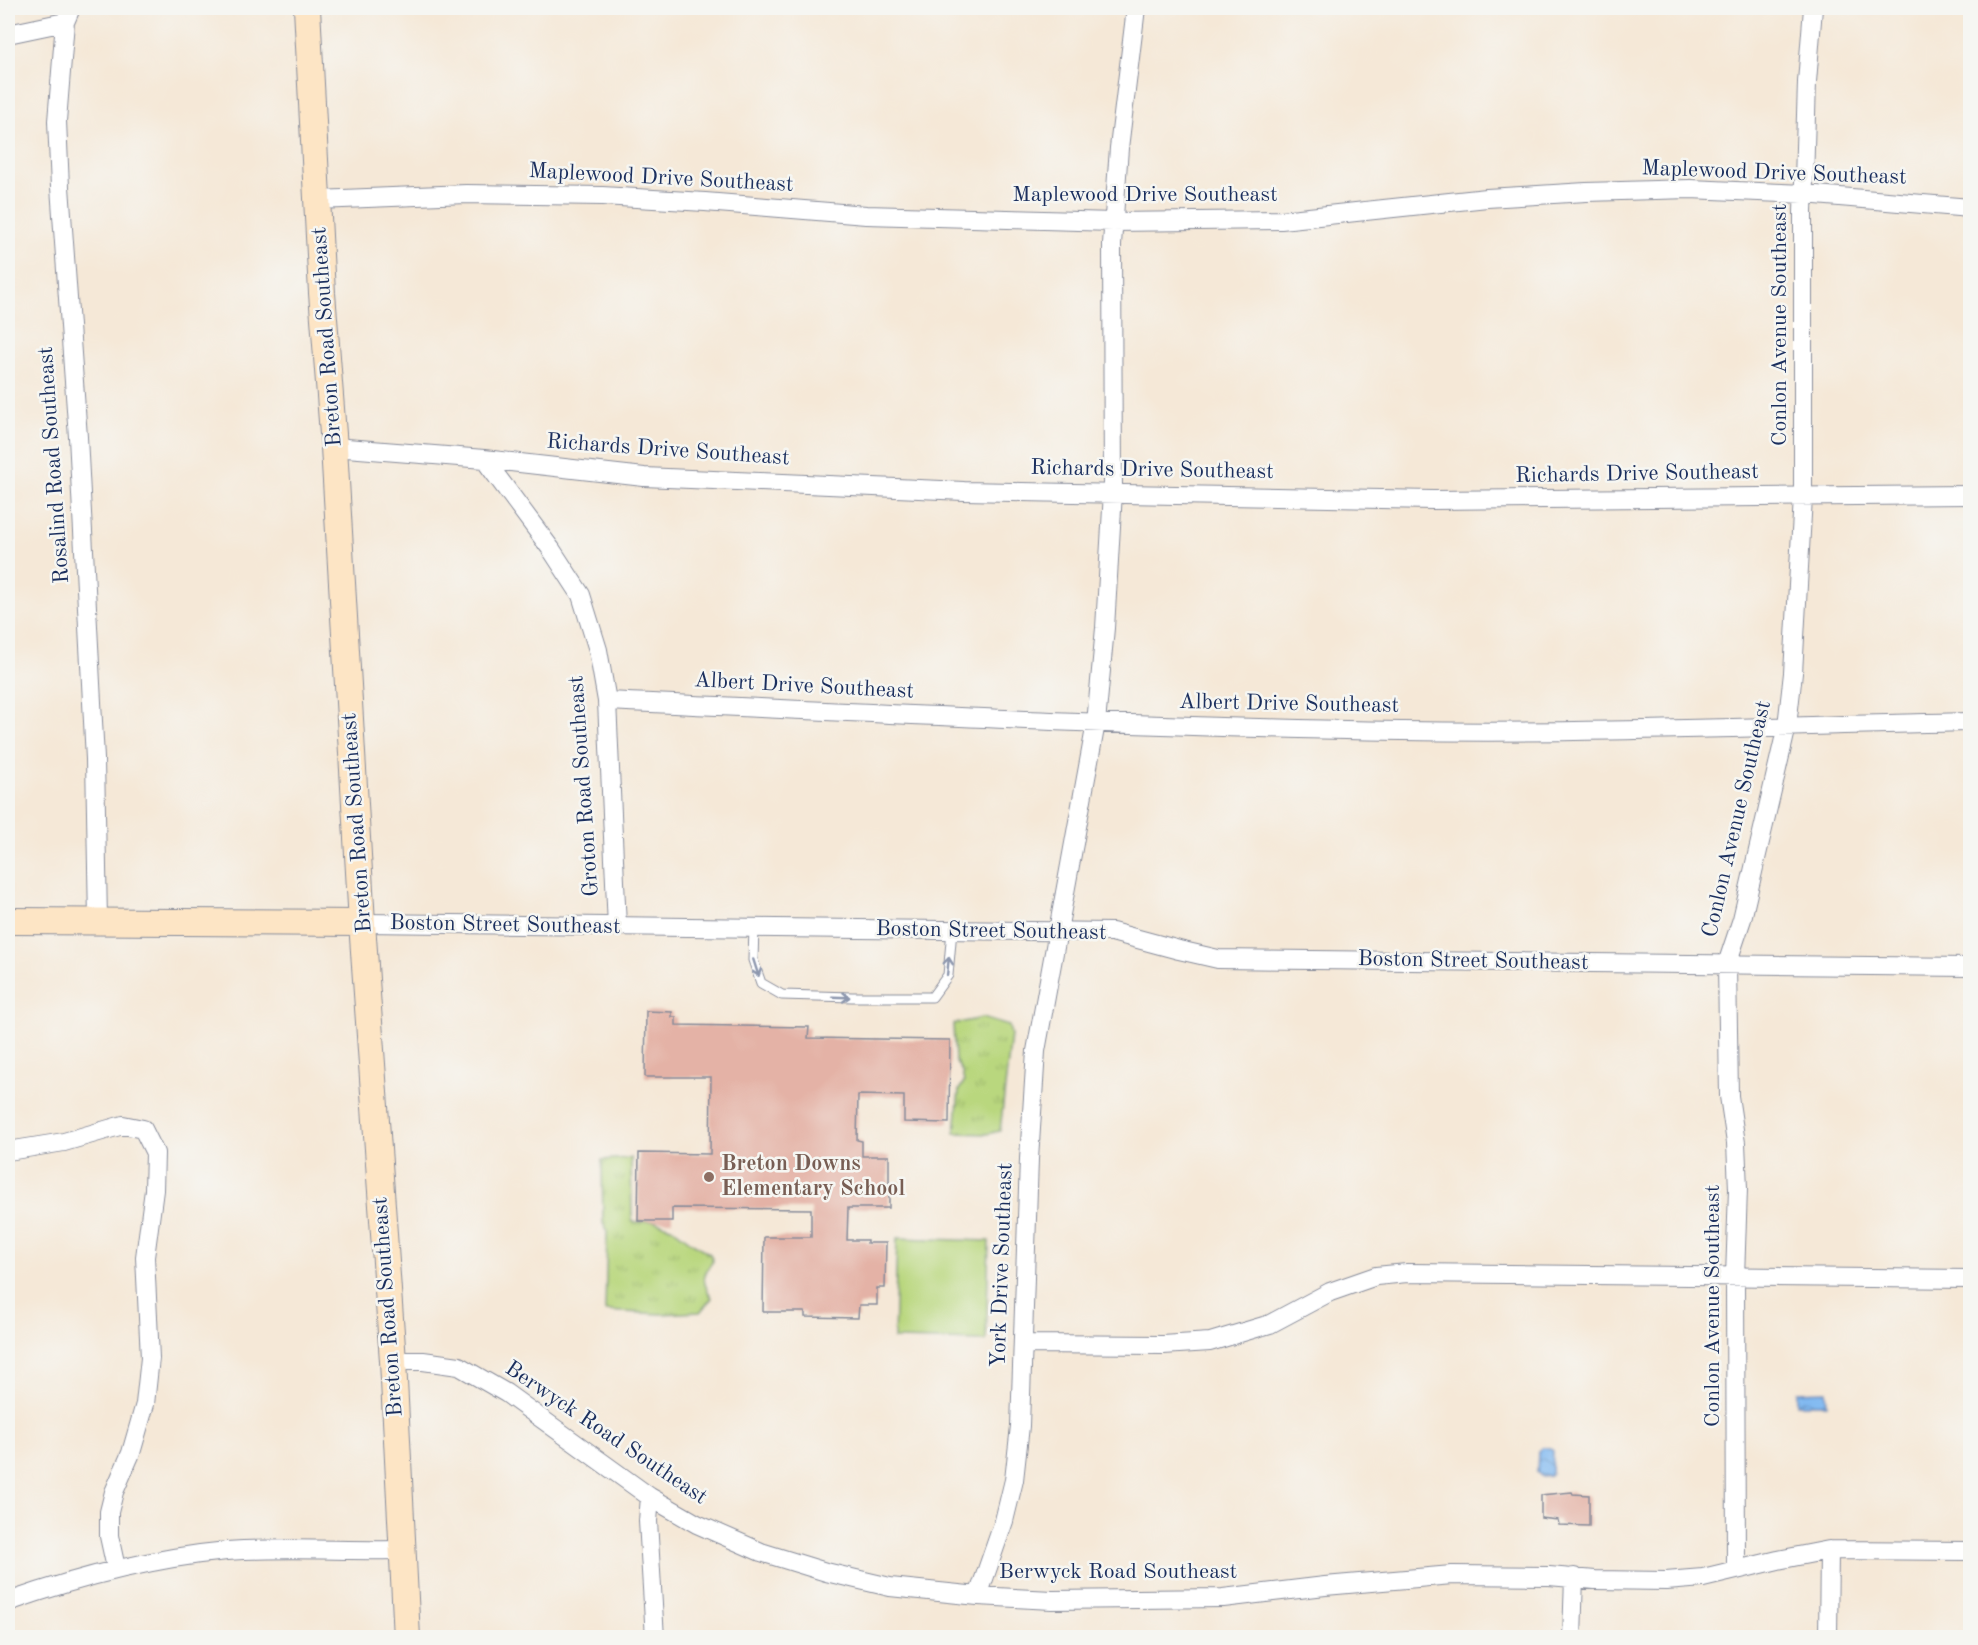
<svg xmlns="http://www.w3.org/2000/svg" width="1978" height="1645" font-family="'Old Standard TT',serif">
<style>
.park{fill:url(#park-tufts);stroke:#6a836e;stroke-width:1.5}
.pitch{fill:#b9d77e;stroke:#6a836e;stroke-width:1.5}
.water{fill:url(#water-waves);stroke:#4e74a8;stroke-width:1.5}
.building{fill:#e4b2a6}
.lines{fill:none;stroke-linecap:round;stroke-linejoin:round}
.lane-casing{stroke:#888c9a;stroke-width:11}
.street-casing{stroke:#888c9a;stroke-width:20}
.secondary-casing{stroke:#888c9a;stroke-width:28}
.lane{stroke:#fff;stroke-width:9}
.street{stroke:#fff;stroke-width:18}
.secondary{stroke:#fde5c5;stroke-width:26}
.oneway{stroke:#8d97ae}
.education-dot{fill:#8d6e63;stroke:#f6f6f2;stroke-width:2}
.labels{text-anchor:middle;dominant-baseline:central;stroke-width:5;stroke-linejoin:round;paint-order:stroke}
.street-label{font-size:22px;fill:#1b2f5e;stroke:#f6f6f2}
.education-label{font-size:22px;font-weight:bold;fill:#785e54;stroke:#f6f6f2;text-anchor:start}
</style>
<defs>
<pattern id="park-tufts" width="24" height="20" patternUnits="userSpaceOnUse" patternTransform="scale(1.5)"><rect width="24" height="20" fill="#b9d77e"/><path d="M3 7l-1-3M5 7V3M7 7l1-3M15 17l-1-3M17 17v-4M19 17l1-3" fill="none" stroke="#9eb96f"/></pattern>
<pattern id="water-waves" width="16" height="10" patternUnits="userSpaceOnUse" patternTransform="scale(1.5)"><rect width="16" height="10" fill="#81b9f1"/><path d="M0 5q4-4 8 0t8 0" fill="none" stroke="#6997c6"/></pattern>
</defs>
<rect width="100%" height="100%" fill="#f6f6f2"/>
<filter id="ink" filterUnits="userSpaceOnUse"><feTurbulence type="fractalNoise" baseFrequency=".0167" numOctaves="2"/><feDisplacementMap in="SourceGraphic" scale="12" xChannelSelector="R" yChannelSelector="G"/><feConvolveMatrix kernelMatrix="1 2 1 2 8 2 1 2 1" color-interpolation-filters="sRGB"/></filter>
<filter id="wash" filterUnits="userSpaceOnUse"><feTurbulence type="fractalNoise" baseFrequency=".008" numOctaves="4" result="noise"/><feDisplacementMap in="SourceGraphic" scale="24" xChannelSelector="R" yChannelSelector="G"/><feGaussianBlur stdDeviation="1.35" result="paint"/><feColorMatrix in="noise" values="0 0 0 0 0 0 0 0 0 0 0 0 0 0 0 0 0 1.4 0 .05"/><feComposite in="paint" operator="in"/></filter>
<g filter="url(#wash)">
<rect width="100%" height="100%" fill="#f5e8d7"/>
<!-- park -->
<path class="park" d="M982,1018l27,8 2,9 -11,96 -13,3 -32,-1 4,-43 5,-8 -2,-10 -7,-12 -2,-36z
M631,1158l1,62 4,2 17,-1 18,6 20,15 19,12 3,7c-12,15 -11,21 -1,37l-12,14 -39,2 -56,-3 2,-79 -4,-9 -1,-63z"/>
<!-- pitch -->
<path class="pitch" d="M897,1238l92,3 -3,100 -92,-2z"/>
<!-- water -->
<path class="water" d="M1826,1391l1,13h-30v-12z
M1542,1448h8l3,3 -1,22 -2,3 -8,1 -5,-5 1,-20z"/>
<g id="blocks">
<!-- building -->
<path class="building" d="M646,1011l26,1v5h4v8l133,2 -1,11 142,2 -1,83 -45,-1v-26l-46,-1 -1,45 5,1v15h27v52h-41l-1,32h20v3h19l-1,45h-8v17h-18l-1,13 -53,-1v-5h-42l1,-75h47v-28l-139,-1v13h-34l1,-68 71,1 1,-77h-66z
M1572,1492l1,2 16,1v31l-30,-1 -1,-5 -17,-2v-23z"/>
</g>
</g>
<g filter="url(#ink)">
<use href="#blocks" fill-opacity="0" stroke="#888c9a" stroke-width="1.5"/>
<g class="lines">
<!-- lane casing -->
<g class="lane-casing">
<path id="lane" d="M754,928l-1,32 8,23 21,12 70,2h80l16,-22 4,-45"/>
</g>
<!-- street casing -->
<g class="street-casing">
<path id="street" d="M71,8l-6,14 -8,99 3,66 18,250 17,322 3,162
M8,34l57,-12
M318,200l148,-6 136,2 103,6 161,13 247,7 168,-2 206,-22 99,-6 104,-3 114,5 166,14
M334,447l150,12 160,18 320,14 469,9 537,-5
M484,459l67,90 30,46 17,55 9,51 10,226
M607,701c265,12 530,26 795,30 189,3 379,-5 568,-9
M362,923l750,9 67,18 39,9 752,8
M8,1151l56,-9 59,-17 20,4 12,24 -1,37 -9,67 5,101 -5,46 -14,49 -17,39 -5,20v24l7,32
M1024,1344l139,1 47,-3 60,-18 60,-32 46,-16 31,-3 563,6
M393,1361h30l36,5 47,27 144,104 47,27 64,28 65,20 64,15 88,9 74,4 171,-2 102,-12 127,-11 97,1 46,4 71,1 37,-3 75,-18 51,-10 141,1
M650,1497l-2,24 7,117
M1736,1569l-1,-292 3,-88 -2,-46 -7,-47 -2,-132 15,-45 45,-193 6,-53 10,-176v-284l4,-131 6,-74
M978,1596l26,-75 10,-41 6,-54 9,-267 7,-108 60,-328 9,-95 8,-136 -1,-248 7,-96 17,-140
M8,1602c71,-25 143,-44 219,-51 58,-4 116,0 174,-1
M1572,1638l2,-61
M1828,1638l1,-88"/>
</g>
<!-- secondary casing -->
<g class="secondary-casing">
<path id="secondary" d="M307,8l15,285 12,154 28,476 31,438 14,277
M8,921l354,2"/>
</g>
<!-- lane -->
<use href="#lane" class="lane"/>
<!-- street -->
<use href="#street" class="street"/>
<!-- secondary -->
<use href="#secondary" class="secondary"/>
</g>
<!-- one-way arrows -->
<defs><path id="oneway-shaft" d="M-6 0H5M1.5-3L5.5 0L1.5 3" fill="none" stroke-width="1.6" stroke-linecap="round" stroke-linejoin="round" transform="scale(1.5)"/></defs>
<g class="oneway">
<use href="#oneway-shaft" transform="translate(948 966) rotate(-84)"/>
<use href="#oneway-shaft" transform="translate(756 968) rotate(72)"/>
<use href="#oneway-shaft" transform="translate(841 997) rotate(2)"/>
</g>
</g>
<!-- markers -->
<circle class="education-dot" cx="709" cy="1177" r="6"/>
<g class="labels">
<!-- street labels -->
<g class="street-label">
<text transform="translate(1774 173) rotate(2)">Maplewood Drive Southeast</text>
<text transform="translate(661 178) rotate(3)">Maplewood Drive Southeast</text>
<text x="1145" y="195">Maplewood Drive Southeast</text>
<text transform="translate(1780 325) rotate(-90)">Conlon Avenue Southeast</text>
<text transform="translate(327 337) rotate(-94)">Breton Road Southeast</text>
<text transform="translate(668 450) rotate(4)">Richards Drive Southeast</text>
<text transform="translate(54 465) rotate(-94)">Rosalind Road Southeast</text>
<text transform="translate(1152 470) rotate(1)">Richards Drive Southeast</text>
<text transform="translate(1637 474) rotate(-1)">Richards Drive Southeast</text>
<text transform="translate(804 686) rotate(3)">Albert Drive Southeast</text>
<text transform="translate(1289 704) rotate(1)">Albert Drive Southeast</text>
<text transform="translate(584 786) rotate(-94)">Groton Road Southeast</text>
<text transform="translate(1737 819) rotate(-77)">Conlon Avenue Southeast</text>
<text transform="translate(357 823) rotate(-94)">Breton Road Southeast</text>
<text transform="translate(505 925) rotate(1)">Boston Street Southeast</text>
<text transform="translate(991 931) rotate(1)">Boston Street Southeast</text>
<text transform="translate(1473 961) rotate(1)">Boston Street Southeast</text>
<text transform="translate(1002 1265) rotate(-88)">York Drive Southeast</text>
<text transform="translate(1713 1306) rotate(-90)">Conlon Avenue Southeast</text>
<text transform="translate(388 1307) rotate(-94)">Breton Road Southeast</text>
<text transform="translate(606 1433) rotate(34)">Berwyck Road Southeast</text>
<text x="1118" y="1572">Berwyck Road Southeast</text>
</g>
<!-- education labels -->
<g class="education-label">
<text x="721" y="1164">Breton Downs<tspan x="721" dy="25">Elementary School</tspan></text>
</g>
</g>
<!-- margin -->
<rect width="1978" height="1645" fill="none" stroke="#f6f6f2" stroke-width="30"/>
</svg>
